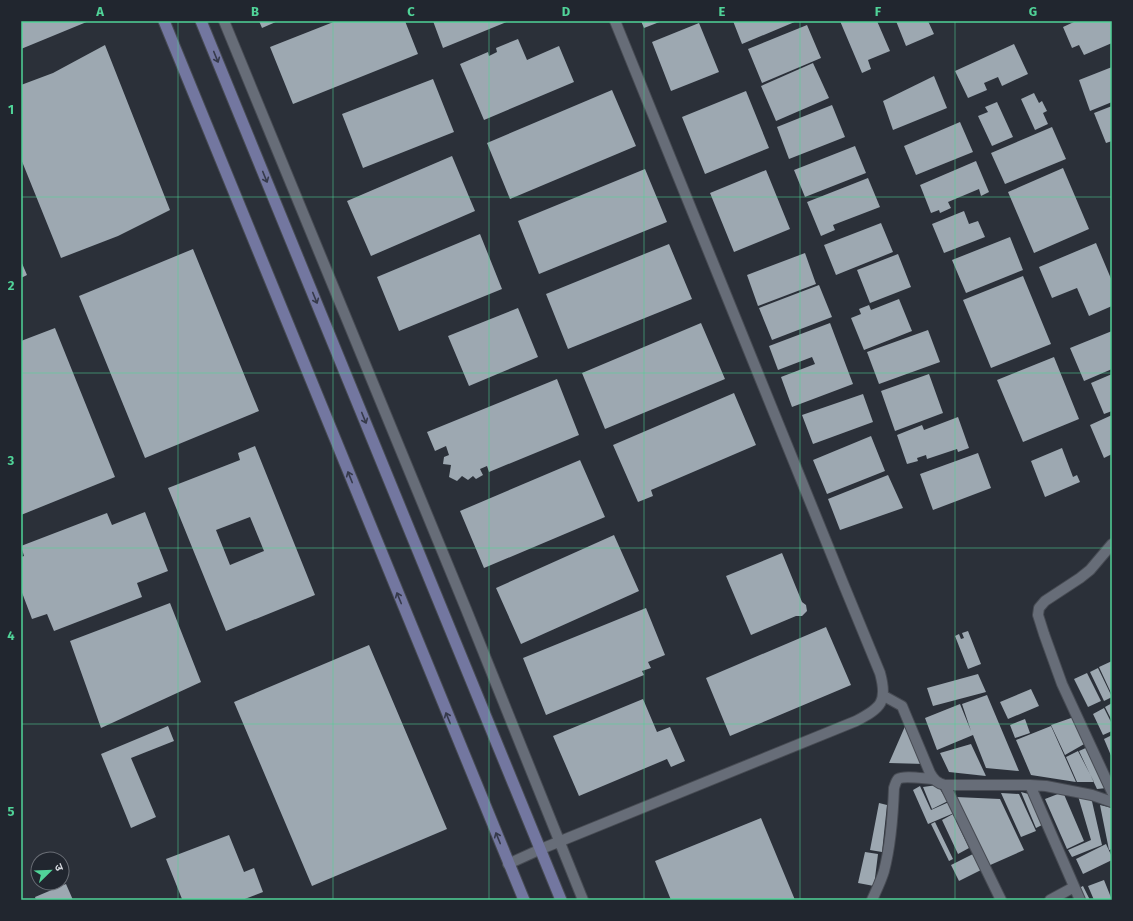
<svg xmlns="http://www.w3.org/2000/svg" width="1133" height="921" font-family="'Fira Sans','Noto Sans Devanagari',sans-serif">
<style>
.building{fill:#9da8b1;fill-rule:evenodd}
.lines{fill:none;stroke-linecap:round;stroke-linejoin:round}
.minor-casing{stroke:#474b53;stroke-width:12}
.secondary-casing{stroke:#474b53;stroke-width:13}
.minor{stroke:#676d78;stroke-width:10}
.secondary{stroke:#7377a0;stroke-width:11}
.oneway{stroke:#363a4b}
.grid{fill:none;stroke:#50d398;stroke-width:1;stroke-opacity:0.55}
.neatline{fill:none;stroke:#50d398;stroke-width:1.5}
.grid-label{font-size:13px;text-anchor:middle;font-weight:bold;fill:#50d398}
</style>
<rect width="100%" height="100%" fill="#2b3039"/>
<!-- building -->
<path class="building" d="M21,21h68l-68,28z
M259,21h19l-16,7z
M336,21h69l13,33 -125,50 -23,-57z
M433,21h76l-66,27z
M641,21h21l-18,7z
M733,21h64l-55,23z
M840,21h37l13,30 -22,9 3,9 -9,4z
M896,21h32l6,13 -28,12z
M1076,21h36v22l-28,12 -5,-10 -7,3 -9,-21z
M699,23l20,49 -48,19 -19,-49z
M807,25l14,33 -59,25 -14,-34z
M518,39l9,21 32,-14 15,36 -90,38 -24,-56 28,-12 1,4 8,-4 -1,-4z
M1014,44l14,30 -26,12 -4,-9 -14,6 3,7 -19,8 -13,-27z
M105,45l65,165 -52,26 -57,22 -40,-99v-74l32,-12z
M813,63l16,35 -53,23 -15,-35z
M1112,67v35l-22,9 -11,-31z
M934,76l13,32 -54,22 -10,-29z
M433,79l21,53 -91,36 -21,-54z
M612,90l24,56 -126,53 -23,-56z
M746,91l23,57 -64,26 -23,-57z
M1034,93l5,10 3,-2 5,10 -4,2 5,11 -13,6 -14,-31z
M997,102l16,35 -21,9 -14,-30 10,-4 -3,-5z
M832,105l13,32 -56,22 -12,-32z
M1112,106v35l-6,2 -12,-30z
M960,122l13,30 -57,23 -12,-29z
M1052,127l14,32 -61,25 -14,-31z
M855,146l11,27 -61,24 -11,-27z
M452,156l23,55 -104,45 -24,-55z
M976,161l13,31 -8,4 -2,-7 -31,13 3,6 -11,5 -1,-3 -8,3 -11,-28z
M1063,168l26,61 -55,24 -26,-61z
M645,169l22,53 -128,52 -21,-53z
M766,170l24,59 -56,23 -24,-59z
M868,178l12,29 -47,18 2,5 -14,6 -14,-34z
M964,211l5,13 9,-3 7,16 -41,16 -12,-29z
M881,223l12,29 -57,23 -12,-30z
M480,234l22,55 -103,42 -22,-54z
M1010,237l13,33 -57,23 -14,-33z
M1096,243l16,38v25l-23,10 -12,-28 -25,10 -13,-31z
M669,244l23,55 -124,50 -22,-55z
M193,249l66,162 -114,47 -66,-162z
M805,253l11,31 -58,22 -11,-31z
M898,254l13,33 -41,16 -13,-33z
M21,261l6,14 -6,3z
M1023,276l28,68 -60,24 -28,-68z
M819,285l13,32 -60,23 -13,-32z
M899,299l13,32 -48,19 -13,-32 10,-4 -2,-5 10,-4 2,5z
M518,308l20,49 -69,29 -21,-50z
M701,323l24,56 -120,50 -23,-56z
M830,323l23,61 -61,23 -11,-30 34,-13 -3,-7 -34,13 -9,-24z
M55,328l60,149 -94,38v-174z
M928,330l12,32 -61,22 -12,-32z
M1112,331v38l-28,12 -14,-33z
M1054,357l25,62 -56,23 -26,-62z
M929,374l14,39 -48,18 -14,-40z
M1112,374v37l-8,3 -13,-31z
M557,379l22,56 -90,37 -2,-6 -7,3 3,6 -7,4 -3,-3 -5,4 -6,-4 -5,5 -8,-4 2,-12 -8,-1 1,-7 5,-2 -3,-9 -11,5 -8,-19z
M734,393l22,52 -105,45 2,6 -15,6 -25,-57z
M863,394l10,28 -60,22 -11,-29z
M1112,415v39l-8,4 -14,-33z
M958,417l11,31 -11,4 -1,-3 -30,10 -1,-4 -9,3 1,3 -11,3 -10,-29 25,-10 2,5z
M871,436l14,35 -58,23 -14,-34z
M255,446l60,149 -89,36 -58,-143 72,-28 -2,-7zM250,517l14,34 -34,14 -14,-35z
M1062,448l11,29 4,-2 3,7 -35,15 -14,-36z
M978,453l13,35 -58,22 -13,-36z
M580,460l25,57 -121,51 -24,-57z
M888,475l15,33 -63,22 -12,-31z
M145,512l23,59 -31,12 5,14 -88,34 -7,-17 -15,5 -11,-29v-33l3,-1 -3,-10 86,-33 5,12z
M614,535l25,56 -118,53 -25,-56z
M782,553l20,49 4,3 1,6 -5,5h-6l-45,19 -25,-59z
M170,603l31,79 -100,46 -31,-87z
M646,608l19,47 -17,7 3,6 -9,3 2,4 -98,40 -23,-57z
M826,627l25,58 -121,51 -24,-58z
M968,631l13,33 -13,5 -13,-33 4,-2 2,5 3,-1 -2,-5z
M369,645l78,184 -135,57 -78,-184z
M1112,661v34l-13,-28z
M1098,668l14,29 -8,4 -14,-29z
M1087,673l14,28 -13,6 -14,-28z
M978,674l8,18 -53,14 -6,-18z
M1031,689l8,17 -31,13 -8,-17z
M987,695l32,76 -33,-3 -13,-33 -36,15 -12,-32 35,-14 11,27 -9,-27z
M643,699l14,33 13,-5 15,34 -14,6 -4,-8 -88,37 -26,-60z
M1112,703v18l-7,-14z
M1104,708l8,16v7l-9,4 -10,-21z
M1074,717l12,26 -21,12 -14,-30z
M1025,719l5,14 -15,5 -5,-13z
M906,724l19,40 -36,-1z
M168,726l6,15 -43,17 25,59 -25,11 -30,-74z
M1051,726l25,56 -45,-7 -15,-35z
M1112,735v23l-8,-19z
M971,744l15,32 -37,-4 -9,-19z
M1088,747l19,41 -10,1 -18,-38z
M1078,751l16,31h-17l-11,-25z
M937,785l11,16 -16,8 -9,-22z
M920,786l11,24 18,-8 5,11 -26,11 -15,-34z
M1021,792l11,3 12,29 -8,4z
M1063,792l21,49 -17,8 -22,-50z
M1001,793l18,1 17,37 -15,6z
M1078,796l13,1 11,48 -30,12 -4,-7 23,-10z
M956,797l44,2 24,51 -36,16z
M879,803l8,2 -5,47 -12,-2z
M1100,805l12,3v41l-3,1z
M953,814l16,34 -11,6 -16,-34z
M761,818l34,82h-124l-16,-39z
M935,822l18,37 -4,2 -18,-37z
M229,835l15,37 10,-4 9,24 -21,8h-64l4,-1 -16,-40z
M1106,844l6,13v3l-29,14 -7,-15z
M865,852l13,2 -4,32 -16,-3z
M975,853l8,16 -24,12 -8,-16z
M1104,880l8,20h-18l-6,-14z
M66,884l7,16h-37l-1,-3z
M1083,886l7,14h-8l-5,-11z"/>
<g class="lines">
<!-- minor casing -->
<g class="minor-casing">
<path id="minor" d="M224,21l242,588 117,291
M1112,544l-22,26 -10,8 -35,23 -6,7 -1,7 6,19 18,50 50,108
M884,696l18,10 28,67c4,7 7,10 15,12h85l16,1 46,9 20,7
M945,785l56,115
M1030,785l50,115
M508,864l33,-15 315,-128c25,-13 32,-19 24,-48l-37,-90 -228,-562
M872,900c4,-9 9,-19 12,-29 7,-27 9,-56 10,-83 1,-3 2,-7 4,-9 6,-4 28,0 35,0
M1050,900l24,-13"/>
</g>
<!-- secondary casing -->
<g class="secondary-casing">
<path id="secondary" d="M164,21l360,879
M201,21l360,879"/>
</g>
<!-- minor -->
<use href="#minor" class="minor"/>
<!-- secondary -->
<use href="#secondary" class="secondary"/>
</g>
<!-- one-way arrows -->
<defs><path id="oneway-shaft" d="M-6 0H5M1.5-3L5.5 0L1.5 3" fill="none" stroke-width="1.6" stroke-linecap="round" stroke-linejoin="round"/></defs>
<g class="oneway">
<use href="#oneway-shaft" transform="translate(216 57) rotate(68)"/>
<use href="#oneway-shaft" transform="translate(265 177) rotate(68)"/>
<use href="#oneway-shaft" transform="translate(315 298) rotate(68)"/>
<use href="#oneway-shaft" transform="translate(364 418) rotate(68)"/>
<use href="#oneway-shaft" transform="translate(350 477) rotate(-112)"/>
<use href="#oneway-shaft" transform="translate(399 598) rotate(-112)"/>
<use href="#oneway-shaft" transform="translate(448 718) rotate(-112)"/>
<use href="#oneway-shaft" transform="translate(498 838) rotate(-112)"/>
</g>
<!-- grid -->
<path class="grid" d="M178,21v879M333,21v879M489,21v879M644,21v879M800,21v879M955,21v879M21,197h1091M21,373h1091M21,548h1091M21,724h1091"/>
<!-- border -->
<rect width="1133" height="921" fill="none" stroke="#21262f" stroke-width="44"/>
<!-- north arrow -->
<g transform="translate(50 871) rotate(67)"><circle r="19" fill="#21262f" stroke="#6a6e76"/>
<path d="M0-3L7 15L0 10L-7 15Z" fill="#50d398"/>
<text y="-6" font-size="11" font-weight="bold" text-anchor="middle" fill="#d8dbe1">उ</text>
</g>
<rect x="22" y="22" width="1089" height="877" class="neatline"/>
<g class="grid-label">
<text x="100" y="16">A</text>
<text x="255" y="16">B</text>
<text x="411" y="16">C</text>
<text x="566" y="16">D</text>
<text x="722" y="16">E</text>
<text x="878" y="16">F</text>
<text x="1033" y="16">G</text>
<text x="11" y="114">1</text>
<text x="11" y="290">2</text>
<text x="11" y="465">3</text>
<text x="11" y="640">4</text>
<text x="11" y="816">5</text>
</g>
</svg>
